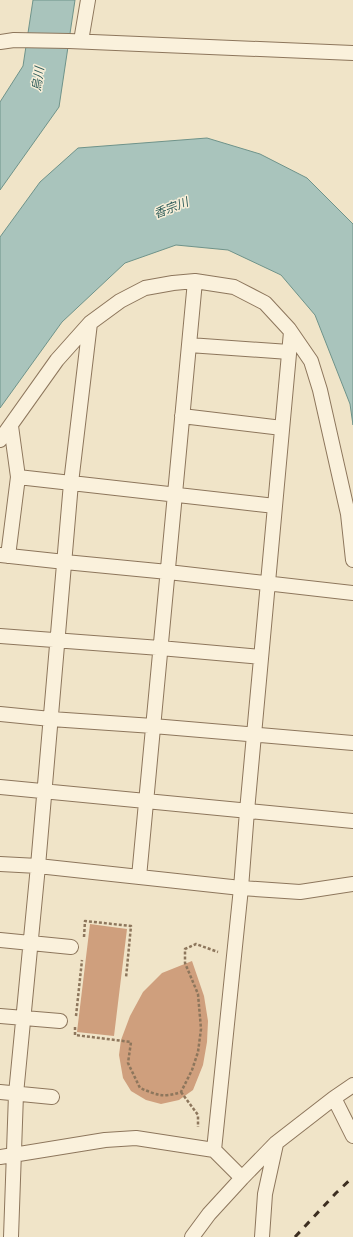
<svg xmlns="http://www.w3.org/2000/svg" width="353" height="1237" font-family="'Crimson Pro','Noto Sans JP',serif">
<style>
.water{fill:#a9c4bc;stroke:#6f938a}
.building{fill:#cf9f7d}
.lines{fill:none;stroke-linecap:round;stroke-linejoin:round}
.street-casing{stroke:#8d765c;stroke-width:16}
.path{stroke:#8d765c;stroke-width:2.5;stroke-dasharray:3 2;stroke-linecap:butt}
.street{stroke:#faf1dc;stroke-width:14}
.rail{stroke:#3d2e20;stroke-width:3;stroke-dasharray:7 7;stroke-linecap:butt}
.labels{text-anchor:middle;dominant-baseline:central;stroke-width:3;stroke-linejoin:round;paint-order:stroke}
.water-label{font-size:12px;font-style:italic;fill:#2f5d5a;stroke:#f7eed8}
</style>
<rect width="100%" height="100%" fill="#f0e4c8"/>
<!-- water -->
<path class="water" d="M33,0h42l-16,107 -59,83v-88l23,-36z
M207,138l53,16 47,24 46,46v201l-3,-21 -35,-89 -34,-40 -53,-25 -52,-5 -51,18 -63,59 -62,86v-171l40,-55 38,-34z"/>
<!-- building -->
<path class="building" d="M90,924l37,5 -13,107 -37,-4z
M192,961l12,35 4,25 -1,21 -4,23 -10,25 -14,10 -18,4 -15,-4 -15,-9 -8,-13 -4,-23 2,-15 9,-24 13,-24 19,-19z"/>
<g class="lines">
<!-- street casing -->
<g class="street-casing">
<path id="street" d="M81,41l7,-41
M0,42l14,-2 55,1 284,12
M189,345l100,7
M182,416l100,12
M0,440l57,-80 33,-37 30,-22 25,-13 28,-5 22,-2 39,6 31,16 24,26 22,32 9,29 28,124 5,46
M18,477l257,29
M0,555l65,7 103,10 185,21
M8,556l10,-79 -7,-51
M0,636l160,12 101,9
M0,714l51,5 102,7 200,17
M0,787l353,34
M0,864l38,2 203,22 59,4 53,-8
M139,877l56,-596
M0,940l71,7
M0,1016l60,5
M0,1092l52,5
M334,1098l19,38
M214,1150l27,-262 6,-77 44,-479
M0,1157l105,-17 31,-2 78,12 28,28
M11,1237l5,-143 22,-228 33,-383 19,-160
M192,1237l17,-23 33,-36 34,-35 58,-45 19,-13
M262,1237l3,-43 11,-50"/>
</g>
<!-- path -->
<path class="path" d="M84,937l1,-16 46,5 -5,52
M76,1016l6,-56
M75,1027v8l56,7 -3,21 12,25c17,7 23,10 41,4l11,-22 6,-18 3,-23 -3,-35 -13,-31v-14l11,-5 22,8
M181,1092l17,23v12"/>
<!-- street -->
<use href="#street" class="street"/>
<!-- rail -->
<path class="rail" d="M295,1237l41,-44 17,-16"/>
</g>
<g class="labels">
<!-- water labels -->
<g class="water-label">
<text transform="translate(38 79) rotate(-82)">烏川</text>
<text transform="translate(171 208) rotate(-21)">香宗川</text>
</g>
</g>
</svg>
